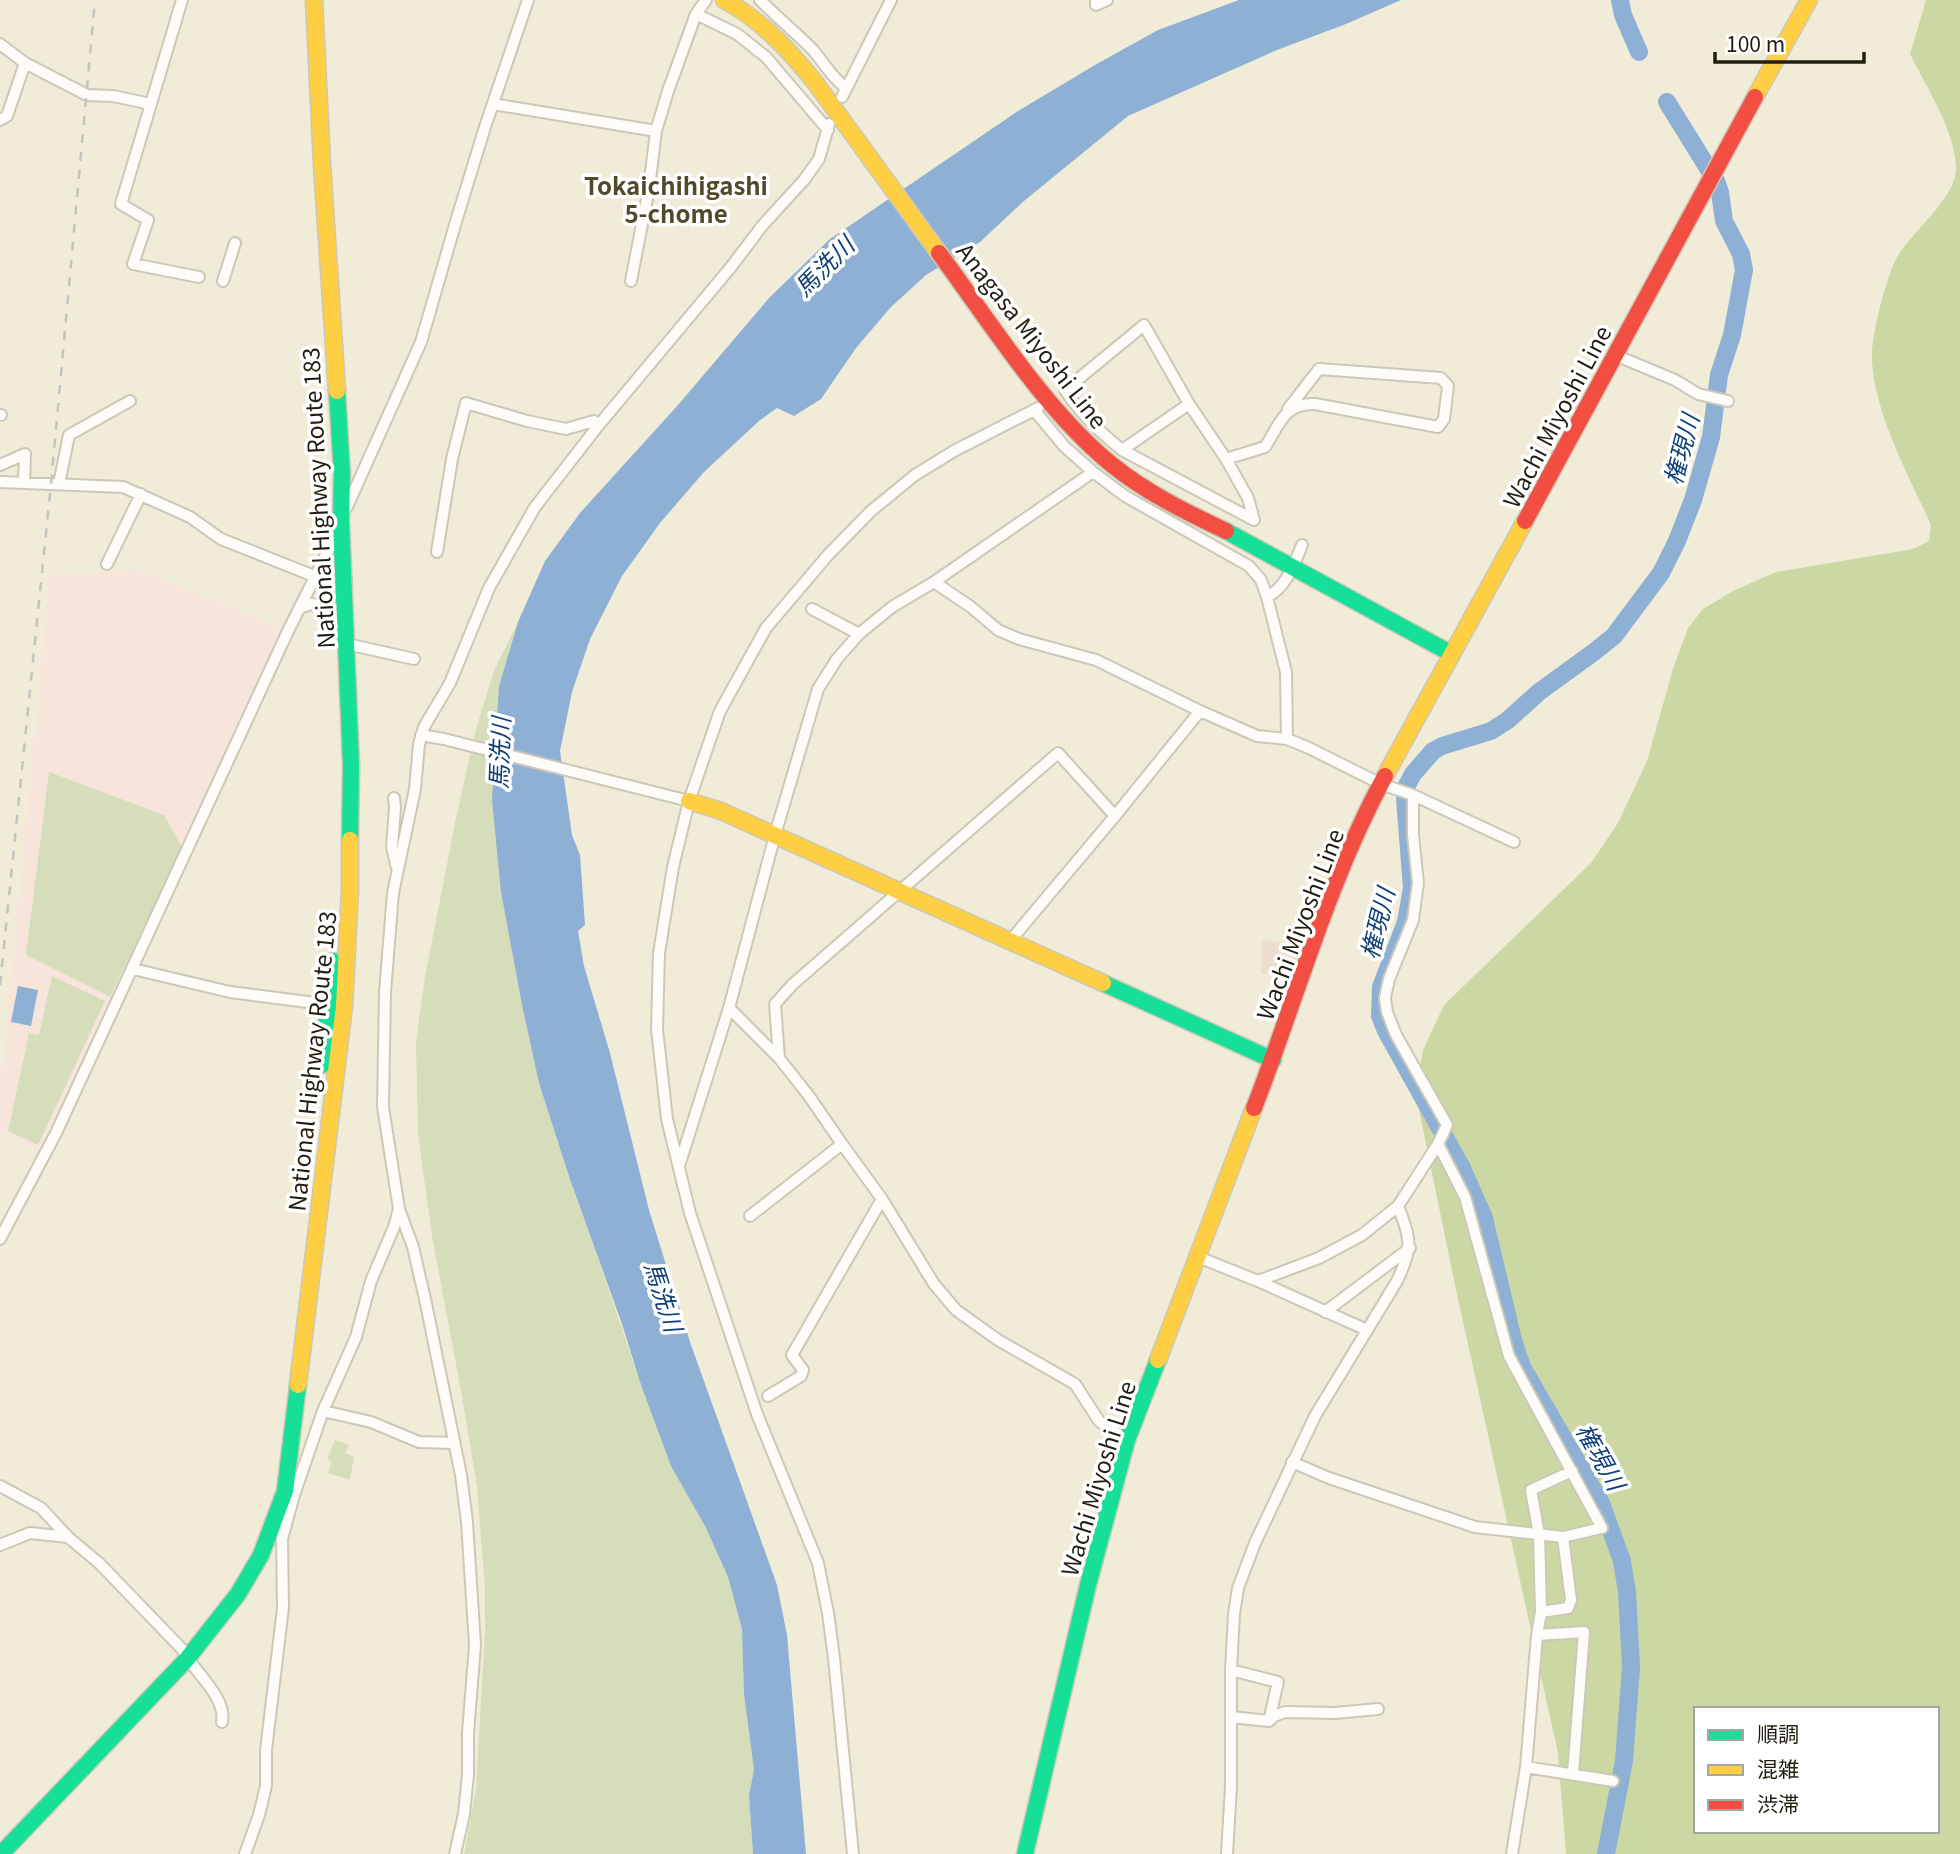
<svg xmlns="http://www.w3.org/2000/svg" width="1960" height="1854" font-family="Georgia,'Noto Sans JP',serif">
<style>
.education{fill:#f7e5dc}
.medical{fill:#eddfcf}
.green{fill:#d6ddba}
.forest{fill:#cbd8a4;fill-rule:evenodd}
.water{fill:#8fb0d5}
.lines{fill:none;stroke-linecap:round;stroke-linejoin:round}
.river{stroke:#8fb0d5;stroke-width:18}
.street-casing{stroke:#ccc8b8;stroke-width:14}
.fast-casing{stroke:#ccc8b8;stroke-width:19}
.slow-casing{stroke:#ccc8b8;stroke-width:19}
.jam-casing{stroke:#ccc8b8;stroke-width:19}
.street{stroke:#fdfcf9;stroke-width:10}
.fast{stroke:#16e098;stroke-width:16}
.slow{stroke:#ffcf43;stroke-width:16}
.jam{stroke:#f24e42;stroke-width:16}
.rail{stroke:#c5c3be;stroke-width:2.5;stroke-dasharray:9 9;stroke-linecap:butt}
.labels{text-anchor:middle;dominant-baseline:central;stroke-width:7;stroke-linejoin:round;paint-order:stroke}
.street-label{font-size:23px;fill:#211e10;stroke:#fff}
.neighbourhood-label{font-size:24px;font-weight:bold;fill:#51492a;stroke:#fff}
.water-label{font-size:24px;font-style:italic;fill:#0e3f78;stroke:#fff}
</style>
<rect width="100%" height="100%" fill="#f0ecd8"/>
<!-- education -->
<path class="education" d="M138,569l149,62 -249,518 -38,-18v-40l50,-515z"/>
<!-- medical -->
<path class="medical" d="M1262,940l46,5 -12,31 -35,-2z"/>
<!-- green -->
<path class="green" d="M518,622l-19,64 2,206 21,113 17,78 102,302 87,192 14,52 2,65 10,76 -5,25 4,59h-289l12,-66 9,-156v-43l-8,-103 -16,-95 -29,-155 -14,-102 -2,-92 9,-65 31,-159 20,-89 18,-58z
M49,772l115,43 18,32 -72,150 -84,-42z
M52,976l53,25 -67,144 -30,-14 21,-98 10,2z
M335,1440l14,5 -4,8 9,4 -4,23 -22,-7 4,-11 -5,-3z"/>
<!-- forest -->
<path class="forest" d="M1926,0h34v1854h-394l-8,-101 -103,-468 -39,-190 7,-45 21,-45 147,-142 27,-40 29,-62 26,-92 15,-41 15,-19 30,-18 43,-19 137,-23 16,-8 2,-16c-22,-49 -56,-110 -59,-164 -2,-22 15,-89 27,-107 15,-24 59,-58 57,-88 -2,-37 -29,-78 -46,-112zM1696,1709h241v122h-241z"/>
<!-- water -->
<path class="water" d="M1239,0h162l-55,24 -69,26 -149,66 -104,85 -44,41 -54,33 -35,32 -35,41 -35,51 -27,17 -17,-8 -18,13 -55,51 -44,51 -38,53 -32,63 -18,53 -12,59 12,84 8,20 5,70 -7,6 6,35 26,87 39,157 41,132 87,243 10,50 19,219h-53l-4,-59 5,-25 -10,-76 -2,-65 -14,-52 -23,-51 -34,-60 -30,-81 -19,-61 -52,-145 -31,-96 -17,-78 -21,-113 -9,-92 7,-114 19,-64 27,-61 35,-48 98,-108 91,-107 61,-59 188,-128 77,-46 63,-35z
M18,986l20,4 -7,36 -20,-4z"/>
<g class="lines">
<!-- river -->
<path class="river" d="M1620,0l3,15 16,37
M1606,1854l18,-93 7,-94 -4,-75 -5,-31 -21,-58 -79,-136 -9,-27 -29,-122 -23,-52 -75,-135 -6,-15 1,-29 25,-65 6,-34 -7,-89 2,-14 6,-11 20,-23 9,-5 49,-15 17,-11 31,-28 55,-40 20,-16 47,-63 16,-32 16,-41 18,-63 8,-62 13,-40 12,-65 -3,-16 -17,-33 -4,-29 -4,-11 -49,-79"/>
<!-- street casing -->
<g class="street-casing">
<path id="street" d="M182,0l-61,204 27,16 -15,44 66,13
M760,0c17,17 36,33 53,50 11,13 19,28 33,38
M1096,0v5l11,-5
M696,14l41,20 29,23 62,73
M0,44l25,19
M842,97l49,-97
M493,104l163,27
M0,120l7,-4 18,-53 62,32 26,1 38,8
M223,281l12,-38
M631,281l18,-93 7,-57 12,-40 28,-77 10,-14
M1144,325l45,79 37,55 22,39 6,22 -132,-70c-21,-17 -42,-37 -57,-60z
M1615,355l60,25 23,14 30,7
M1034,410l30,36 29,26 32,24 124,70 12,14 6,17 19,75 1,67
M0,415h1
M1122,450l67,-46
M1226,459l39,-12c15,-23 19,-44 50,-43l123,23 6,-8 4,-33 -7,-8 -122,-9 -31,40
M0,465l25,-11 -1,29
M0,482l123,5 67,30 31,22 93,37
M59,484l10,-49 61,-34
M347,507l74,-165 36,-124 28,-91 43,-127
M437,552l15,-93 14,-56 61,18 39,8 28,-8
M107,564l34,-70
M934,582l37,25 27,23 21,9 77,21 104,51 57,25 30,3 22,9 72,36 32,11 101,47
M1267,597c19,-10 27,-32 35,-52
M299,608l12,-4 13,2 10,16
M812,609l47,25
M347,644l67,15
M421,735l23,4 245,62
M394,798l1,10 -3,39 5,21
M1010,941l105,-125 85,-105
M133,969l97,23 101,13
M729,1008l50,50 30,38 33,48 40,55 52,85 22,26 42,30 77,44 24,37 28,19
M779,1058l-4,-54 17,-19 266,-232 57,63
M679,1166l50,-158 46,-173 43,-146 19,-30 22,-25 33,-27 42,-25 159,-110
M750,1216l92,-72
M0,1239l56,-106 232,-502 48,-96
M1198,1257l60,24 109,49
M1258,1281l61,-23 43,-23 36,-29 40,-62 9,-19 -51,-90 -9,-23 -2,-14 4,-19 24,-59 5,-37 -5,-48v-40
M1325,1312l85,-64
M768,1396l33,-20 2,-6 -11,-15 90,-156
M323,1411l48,11 48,20 35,1
M1292,1462l37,16 146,49 88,10 39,-9 -93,-172 -44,-159 -27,-53
M0,1486l41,22 27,29 31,26 83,86c11,22 45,48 40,73
M0,1545l30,-12 38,4
M1541,1612l27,-4 3,-8 -8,-63
M1537,1635l47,-3 -11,142
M1231,1670l47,12 -9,39
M1231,1717l38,4 5,-5 11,-4 50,1 43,-4
M1526,1767l87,14
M245,1854l14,-39 7,-29v-36l17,-142 -1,-69 12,-44 29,-84 33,-74 15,-56 23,-54 5,-18
M455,1854l9,-40 4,-40v-41l7,-88 -8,-123 -6,-47 -36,-176 -12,-52 -14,-38 -16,-102 2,-115 8,-99 22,-104 4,-45 5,-17 26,-44 39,-95 46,-81 63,-81 133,-159 31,-41 42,-46 15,-21 10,-35
M853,1854l-19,-196 -6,-45 -10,-50 -61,-149 -67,-201 -23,-94 -10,-90 2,-76 14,-86 16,-66 31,-90 46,-83 62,-73 43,-44 44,-36 39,-24 84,-43
M1227,1854l4,-68v-116l3,-56 4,-26 17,-45 60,-127 82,-135c16,-33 14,-41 1,-75
M1512,1854l14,-87 11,-132 4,-23 -2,-78 -8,-44 41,-19"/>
</g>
<!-- fast casing -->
<g class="fast-casing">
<path id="fast" d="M337,391l5,83 -1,47 10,244 -1,75
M1226,531l226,123
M1103,983l170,77
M322,1065l11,-104
M1,1854l186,-195 51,-65 23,-39 24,-64 13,-106
M1025,1854l63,-269 39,-145 31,-80"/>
</g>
<!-- slow casing -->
<g class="slow-casing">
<path id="slow" d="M314,0l8,164 15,227
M724,0c37,20 64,49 90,81l125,172
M1755,97l54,-97
M1385,776l140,-255
M689,801l32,10 382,172
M1158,1360l96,-252
M298,1385l46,-379 6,-116v-50"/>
</g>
<!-- jam casing -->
<g class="jam-casing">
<path id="jam" d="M939,253c51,69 105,156 172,211 34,28 75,48 115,67
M1525,521l230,-424
M1254,1108c43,-111 74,-227 131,-332"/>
</g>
<!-- street -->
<use href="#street" class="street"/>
<!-- fast -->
<use href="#fast" class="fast"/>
<!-- slow -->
<use href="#slow" class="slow"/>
<!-- jam -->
<use href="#jam" class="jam"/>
<!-- rail -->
<path class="rail" d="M0,985l51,-501 44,-484"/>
</g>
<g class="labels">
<!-- street labels -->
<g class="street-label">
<text transform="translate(1033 335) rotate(52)">Anagasa Miyoshi Line</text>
<text transform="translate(1556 416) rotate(-62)">Wachi Miyoshi Line</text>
<text transform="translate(317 498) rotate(-93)">National Highway Route 183</text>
<text transform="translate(1299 924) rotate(-69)">Wachi Miyoshi Line</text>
<text transform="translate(311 1061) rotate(-84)">National Highway Route 183</text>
<text transform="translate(1097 1478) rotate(-73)">Wachi Miyoshi Line</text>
</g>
<!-- neighbourhood labels -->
<g class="neighbourhood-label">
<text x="676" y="184">Tokaichihigashi<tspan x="676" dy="28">5-chome</tspan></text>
</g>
<!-- water labels -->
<g class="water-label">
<text transform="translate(823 265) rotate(-45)">馬洗川</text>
<text transform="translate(1680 449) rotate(-75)">権現川</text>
<text transform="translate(498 753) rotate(-88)">馬洗川</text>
<text transform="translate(1376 923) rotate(-76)">権現川</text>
<text transform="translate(665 1296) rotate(72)">馬洗川</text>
<text transform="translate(1602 1456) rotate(61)">権現川</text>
</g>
</g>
<!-- legend -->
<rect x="1694" y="1707" width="245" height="126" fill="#ffffff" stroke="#a6a59f" stroke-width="2"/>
<rect x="1708" y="1730" width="35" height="10" fill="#16e098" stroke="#a6a59f" stroke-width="2"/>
<text x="1757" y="1742" font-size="21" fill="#211e10">順調</text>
<rect x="1708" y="1765" width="35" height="10" fill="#ffcf43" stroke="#a6a59f" stroke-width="2"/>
<text x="1757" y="1777" font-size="21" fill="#211e10">混雑</text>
<rect x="1708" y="1800" width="35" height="10" fill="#f24e42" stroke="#a6a59f" stroke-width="2"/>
<text x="1757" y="1812" font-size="21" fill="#211e10">渋滞</text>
<!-- scale -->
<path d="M1715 52v10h149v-10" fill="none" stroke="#211e10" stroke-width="3.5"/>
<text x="1726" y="52" font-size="21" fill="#211e10" stroke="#ffffff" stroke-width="5" paint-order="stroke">100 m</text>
</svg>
